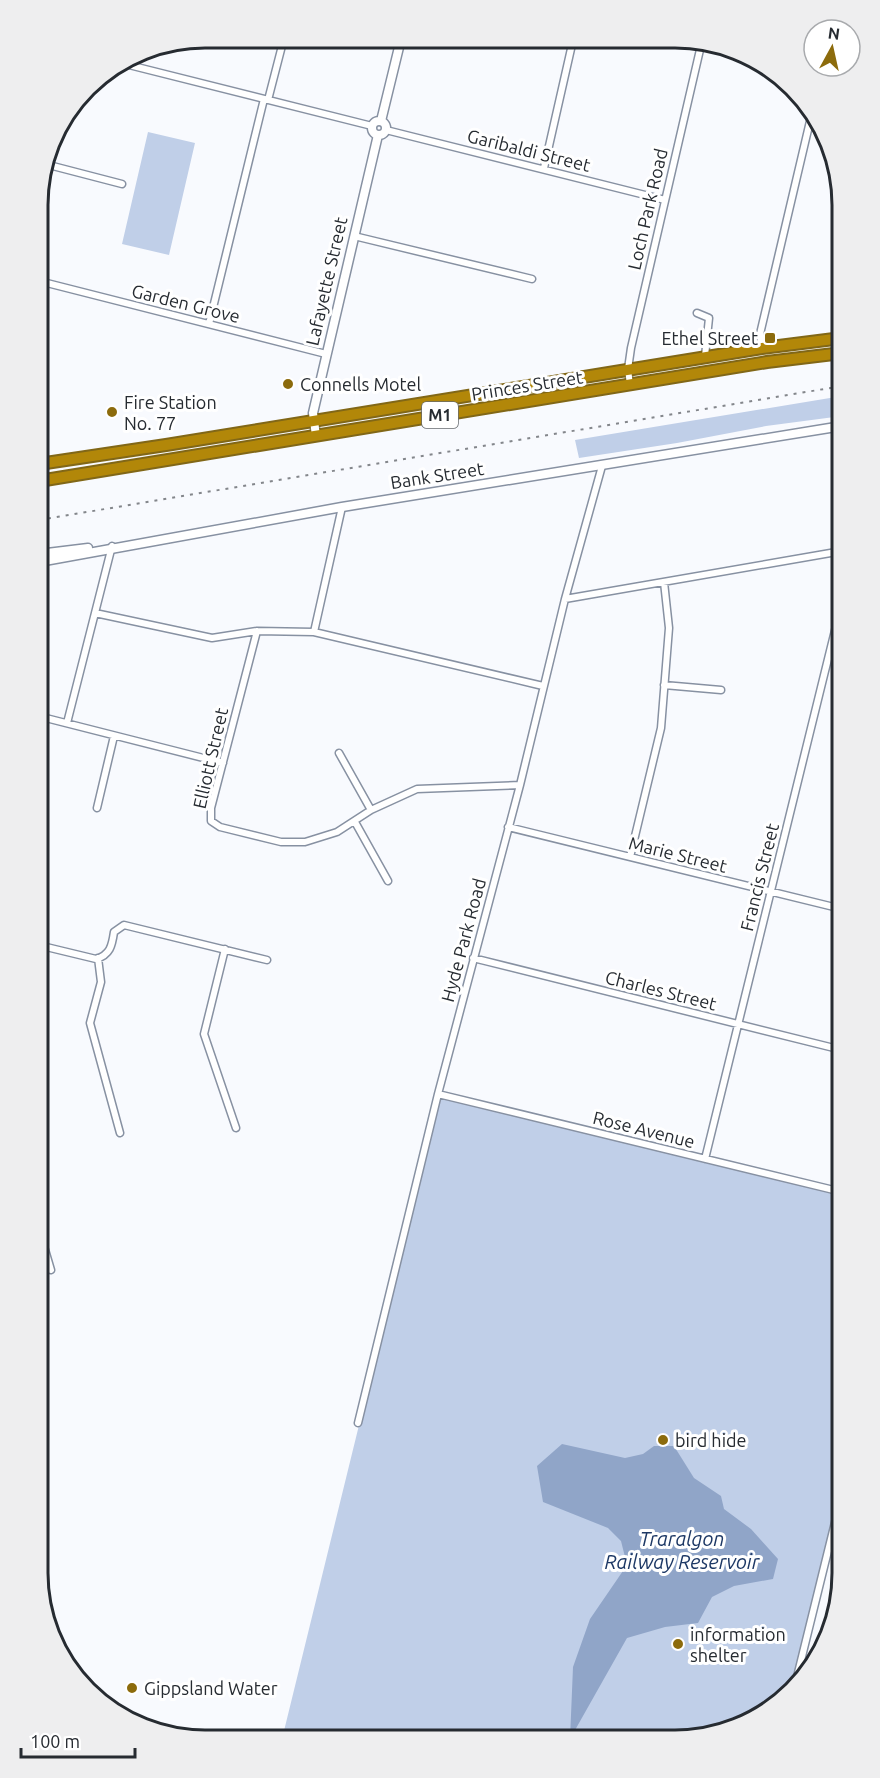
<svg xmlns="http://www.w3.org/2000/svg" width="880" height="1778" font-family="Ubuntu,sans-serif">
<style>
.green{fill:#c0cfe8}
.water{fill:#90a5c8}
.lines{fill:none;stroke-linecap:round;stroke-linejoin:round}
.street-casing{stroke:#8791a2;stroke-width:9}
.secondary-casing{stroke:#8791a2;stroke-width:11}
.highway-casing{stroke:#816717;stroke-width:14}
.street{stroke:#fff;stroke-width:6}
.secondary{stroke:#fff;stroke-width:8}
.highway{stroke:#b28709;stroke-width:10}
.rail{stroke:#83868b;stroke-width:2;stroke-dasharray:3 6;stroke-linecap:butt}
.poi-dot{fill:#8c6b0c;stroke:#fff;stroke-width:2}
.labels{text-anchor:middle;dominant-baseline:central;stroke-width:6;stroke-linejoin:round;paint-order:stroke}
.shield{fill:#fff;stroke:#676b6f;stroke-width:1.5}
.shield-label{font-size:16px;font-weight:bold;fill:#262b31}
.street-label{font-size:18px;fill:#262b31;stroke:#fff}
.poi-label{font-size:18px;fill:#262b31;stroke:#fff;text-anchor:start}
.water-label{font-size:20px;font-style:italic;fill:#1d3865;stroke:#fff}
.rim{fill:none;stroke:#262b31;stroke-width:3}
</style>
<rect width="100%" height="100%" fill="#f8fafe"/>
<!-- green -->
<path class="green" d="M148,132l47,11 -26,112 -47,-11z
M842,396v20l-76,10 -89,17 -98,15 -4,-18z
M440,1095l402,100v295l-47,195 -66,47 -54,8 -393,-1z"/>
<!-- water -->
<path class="water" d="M562,1444l63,14 18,-4 11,-8h20l20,32 27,18 3,13 27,20 27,30 -5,20 -39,7 -22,11 -14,26 -33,4 -38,11 -57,101 3,-72 17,-48 37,-54 -6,-24 -13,-13 -65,-26 -6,-36z"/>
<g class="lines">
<!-- street casing -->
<g class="street-casing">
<path id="street" d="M121,63l251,63
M268,100l16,-62
M386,130l279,70
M45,164l77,20
M544,168l29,-128
M354,236l178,43
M39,281l287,73
M697,313l12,5 -4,38
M209,324l55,-225
M762,348l-2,-14 51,-217
M630,385l-2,-16 3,-21 71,-307
M565,599l277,-48
M95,613l117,25 45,-7 57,1 229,54
M257,631l-46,177v13l9,6 61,15h24l32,-10 34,-22 46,-21 103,-4
M314,632l28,-125
M664,685l57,5
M38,716l185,47
M67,723l45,-177
M339,753l32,57
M97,808l17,-72
M355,822l33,59
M508,827l334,82
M630,857l31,-129 8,-100 -5,-46
M38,904l5,-20 -2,-11
M38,945l58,14c14,-4 16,-13 18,-27l10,-7 143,35
M225,949l-21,85 32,94
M98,958l3,24 -11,41 30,110
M473,958l369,92
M438,1094l404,98
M705,1159l137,-557
M38,1226l13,44
M358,1423l80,-329 82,-309 45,-186 37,-133
M795,1685l47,-191"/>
</g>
<!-- secondary casing -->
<g class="secondary-casing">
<path id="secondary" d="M381,121l20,-82
M372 128a7 7 0 1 1 14 0a7 7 0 1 1-14 0Z
M316,436l-3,-23 65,-278
M39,554l49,-6
M39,562l303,-55 500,-81"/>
</g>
<!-- highway casing -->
<g class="highway-casing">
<path id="highway" d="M39,464l127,-19 596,-97 80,-10
M39,481l728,-119 75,-9"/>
</g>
<!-- street -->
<use href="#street" class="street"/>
<!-- secondary -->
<use href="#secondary" class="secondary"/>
<!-- highway -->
<use href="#highway" class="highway"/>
<!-- rail -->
<path class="rail" d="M39,520l803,-134"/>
</g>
<!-- markers -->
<g class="poi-dot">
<rect x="764" y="332" width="12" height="12" rx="3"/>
<circle cx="288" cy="384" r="6"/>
<circle cx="112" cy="412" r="6"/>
<circle cx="663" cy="1440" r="6"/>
<circle cx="678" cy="1644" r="6"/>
<circle cx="132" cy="1688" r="6"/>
</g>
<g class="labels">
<!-- shield labels -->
<rect class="shield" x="422" y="402" width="36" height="26" rx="4.5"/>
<g class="shield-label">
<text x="440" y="415">M1</text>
</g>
<!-- street labels -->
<g class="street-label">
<text transform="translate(529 150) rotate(14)">Garibaldi Street</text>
<text transform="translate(647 209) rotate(-77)">Loch Park Road</text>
<text transform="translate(326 281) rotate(-77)">Lafayette Street</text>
<text transform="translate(186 303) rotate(14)">Garden Grove</text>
<text transform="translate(527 385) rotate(-9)">Princes Street</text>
<text transform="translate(437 475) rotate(-9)">Bank Street</text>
<text transform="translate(210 758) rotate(-77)">Elliott Street</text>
<text transform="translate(678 854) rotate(14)">Marie Street</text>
<text transform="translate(759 877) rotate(-76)">Francis Street</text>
<text transform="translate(463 940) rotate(-75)">Hyde Park Road</text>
<text transform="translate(661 990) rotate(14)">Charles Street</text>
<text transform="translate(644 1129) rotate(14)">Rose Avenue</text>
</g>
<!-- poi labels -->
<g class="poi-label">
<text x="758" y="338" text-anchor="end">Ethel Street</text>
<text x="300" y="384">Connells Motel</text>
<text x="124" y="402">Fire Station<tspan x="124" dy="21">No. 77</tspan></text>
<text x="675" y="1440">bird hide</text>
<text x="690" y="1634">information<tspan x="690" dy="21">shelter</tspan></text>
<text x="144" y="1688">Gippsland Water</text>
</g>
<!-- water labels -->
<g class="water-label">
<text x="682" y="1538">Traralgon<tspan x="682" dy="23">Railway Reservoir</tspan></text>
</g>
</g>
<!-- crop -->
<path d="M0 0H880V1778H0ZM205 48H675A157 157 0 0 1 832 205V1573A157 157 0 0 1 675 1730H205A157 157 0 0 1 48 1573V205A157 157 0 0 1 205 48Z" fill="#eeeeef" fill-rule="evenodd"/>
<path class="rim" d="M205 48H675A157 157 0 0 1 832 205V1573A157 157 0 0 1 675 1730H205A157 157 0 0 1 48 1573V205A157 157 0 0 1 205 48Z"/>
<!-- north arrow -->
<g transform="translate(832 48) rotate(8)"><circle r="28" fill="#ffffff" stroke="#a8aaad" stroke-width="1.5"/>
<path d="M0-4.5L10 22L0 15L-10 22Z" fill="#8c6b0c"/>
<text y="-9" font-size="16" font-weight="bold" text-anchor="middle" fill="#262b31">N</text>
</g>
<!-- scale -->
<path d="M21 1748v9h114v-9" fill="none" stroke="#262b31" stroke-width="3"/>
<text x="30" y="1748" font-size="18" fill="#262b31" stroke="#ffffff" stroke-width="4.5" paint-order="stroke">100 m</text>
</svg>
